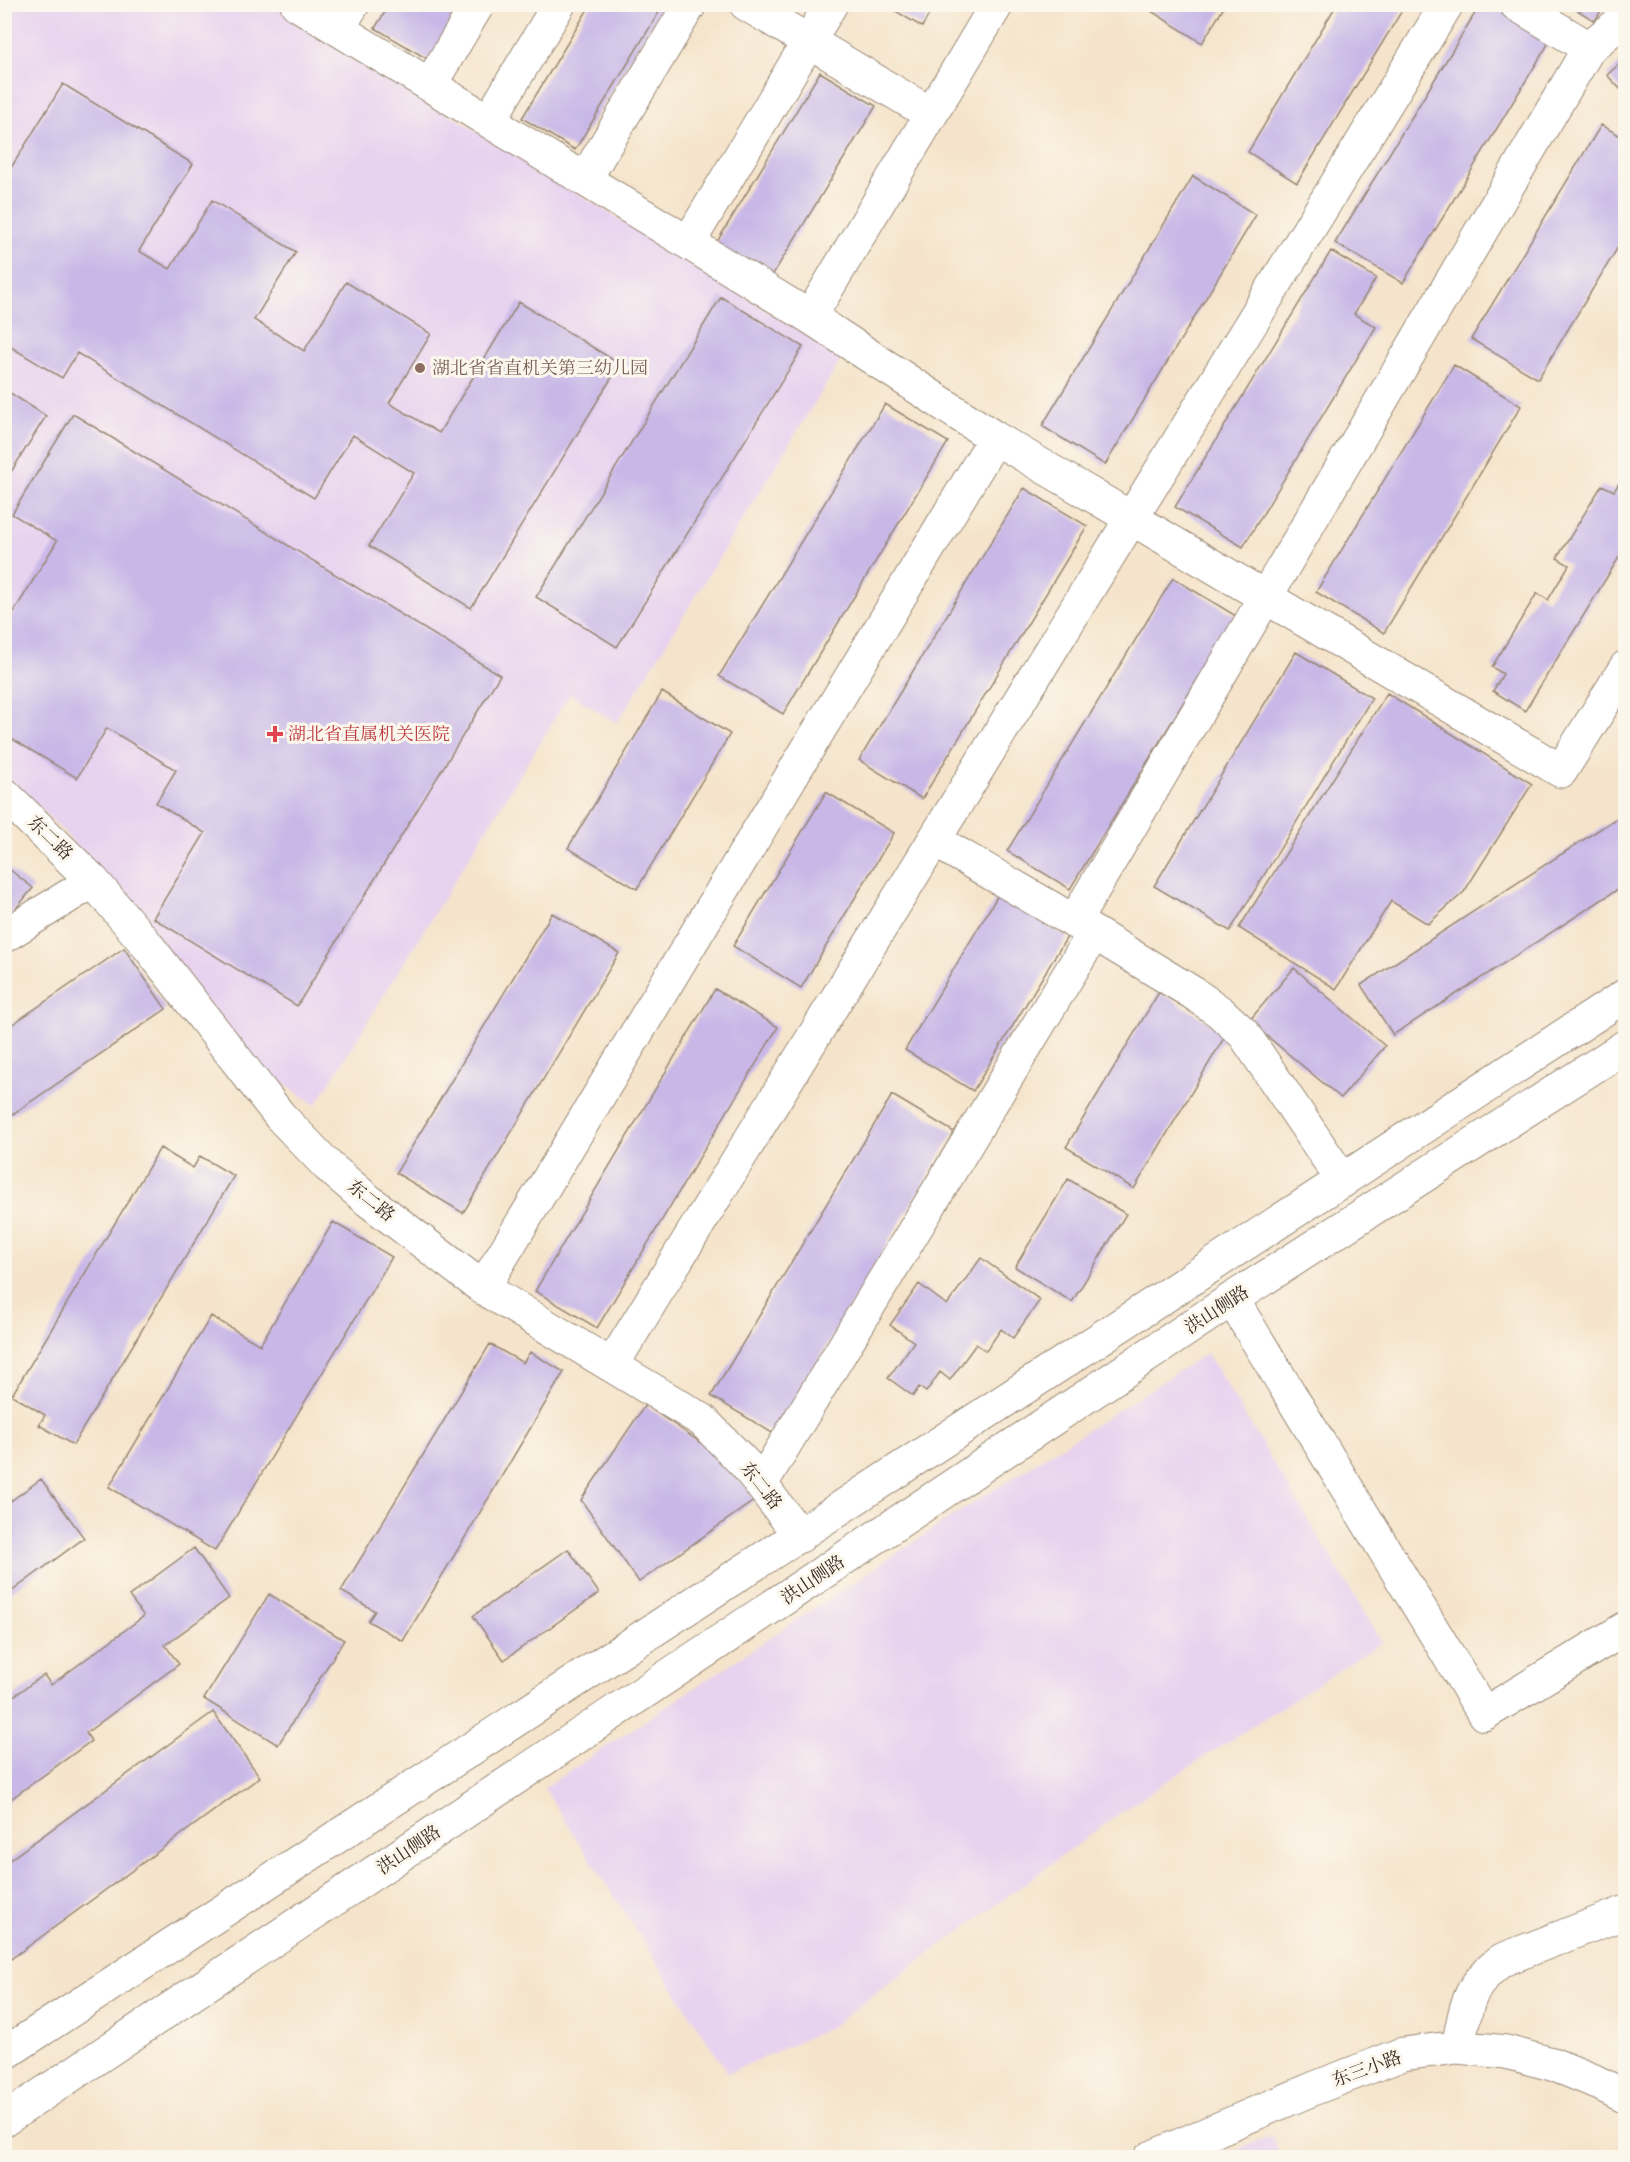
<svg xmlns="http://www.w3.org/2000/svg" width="1630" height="2162" font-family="'IM FELL Double Pica','Noto Serif SC',serif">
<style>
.built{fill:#e7d2ef}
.building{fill:#c8b7e7}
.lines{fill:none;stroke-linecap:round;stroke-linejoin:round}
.minor-casing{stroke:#988774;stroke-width:35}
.major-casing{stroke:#988774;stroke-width:35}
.minor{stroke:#fff;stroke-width:33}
.major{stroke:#fff;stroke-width:33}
.education-dot{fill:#8d6e63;stroke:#fbf7ec;stroke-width:2}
.health-dot{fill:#e0444e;stroke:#fbf7ec;stroke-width:2}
.labels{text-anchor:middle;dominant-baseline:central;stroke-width:6;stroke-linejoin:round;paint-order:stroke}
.education-label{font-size:18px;fill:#785e54;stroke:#fbf7ec;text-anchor:start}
.health-label{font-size:18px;fill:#be3a42;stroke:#fbf7ec;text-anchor:start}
.street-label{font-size:18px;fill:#3b2a1e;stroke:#fbf7ec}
</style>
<rect width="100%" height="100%" fill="#fbf7ec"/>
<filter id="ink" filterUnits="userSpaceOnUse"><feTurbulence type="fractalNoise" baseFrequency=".0167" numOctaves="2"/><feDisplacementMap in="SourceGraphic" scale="12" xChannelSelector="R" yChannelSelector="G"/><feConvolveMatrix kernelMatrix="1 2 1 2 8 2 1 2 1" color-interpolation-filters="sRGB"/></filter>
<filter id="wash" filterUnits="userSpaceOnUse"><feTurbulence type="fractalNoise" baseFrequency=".008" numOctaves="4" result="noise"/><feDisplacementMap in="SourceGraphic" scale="24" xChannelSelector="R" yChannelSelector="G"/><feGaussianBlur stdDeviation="1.35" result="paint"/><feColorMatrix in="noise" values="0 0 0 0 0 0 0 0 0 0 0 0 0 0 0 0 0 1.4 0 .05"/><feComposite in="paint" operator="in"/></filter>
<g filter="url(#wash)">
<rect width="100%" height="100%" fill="#f5e4cb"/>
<!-- built -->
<path class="built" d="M19,5h253l571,352 -226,366 -47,-29 -254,411 -44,-29 -19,-18 -189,-226 -59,-58 -1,-745z
M1207,1353l175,289 -250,162 -303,224 -101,45 -184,-285 409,-272z
M1272,2135l8,22h-61z"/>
<g id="blocks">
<!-- building -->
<path class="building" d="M390,4h73l-34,56 -54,-32z
M591,4h73l-89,146 -53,-32z
M884,4h51l-13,23z
M1140,4h86l-24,39z
M1337,4h69l-109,179 -49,-31z
M1567,4h38l-10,17z
M1480,5h20l53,31 -150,247 -68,-40z
M1626,58v37l-19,-20z
M820,72l56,34 -106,173 -55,-34z
M63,84l130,80 -54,87 31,18 42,-69 84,52 -42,68 50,31 42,-69 85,52 -42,69 50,30 80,-131 101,62 -149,244 -102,-62 45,-73 -61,-38 -39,63 -237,-145 -15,25 -58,-35v-164z
M1601,125l25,14v95l-88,145 -67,-40z
M1193,176l63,39 -151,250 -63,-39z
M1331,251l45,27 -22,36 22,13 -133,220 -68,-40z
M721,297l82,50 -186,300 -81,-50z
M1454,365l67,41 -137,227 -68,-41z
M4,389l42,27 -35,56 -7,-4z
M885,404l63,38 -165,272 -64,-38z
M73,414l427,261 -203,331 -144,-88 52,-85 -49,-30 20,-33 -69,-42 -30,50 -73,-44v-117l5,3 48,-79 -45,-27z
M1626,473v73l-101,165 -32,-20 10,-17 -11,-7 45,-74 11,7 21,-35 -12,-7 45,-73 12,6z
M1024,488l63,38 -165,273 -63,-39z
M1173,578l63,38 -166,273 -63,-38z
M1296,652l76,46 -142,233 -76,-45z
M662,692l68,42 -93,155 -69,-41z
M1387,693l145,91 -68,108 -36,32 -37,-23 -55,88 -97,-61z
M826,792l68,41 -93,155 -68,-42z
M1626,812v72l-233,151 -32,-50z
M4,865l29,23 -29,35z
M998,895l69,42 -94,154 -68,-41z
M552,913l67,40 -156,260 -67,-40z
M124,948l42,61 -162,111v-90z
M1294,968l91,78 -44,52 -92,-77z
M715,989l63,38 -181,301 -62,-37z
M1159,992l68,41 -93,156 -68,-42z
M892,1095l62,37 -180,302 -63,-38z
M160,1148l33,20 7,-12 34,20 -161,269 -34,-20 6,-10 -33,-20z
M1068,1179l58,35 -54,88 -57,-35z
M333,1222l59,35 -177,294 -106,-64 102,-171 49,29z
M981,1258l59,42 -27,38 -12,-9 -15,22 -10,-7 -26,36 -10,-8 -14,20 -7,-5 -6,9 -25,-18 26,-36 -24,-17 29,-41 28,21z
M490,1344l33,19 7,-11 34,20 -161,269 -35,-20 7,-10 -34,-20z
M645,1405l83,56 27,39 -116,82 -58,-82z
M41,1479l43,59 -80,59v-91z
M194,1548l35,50 -64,47 14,19 -93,69 5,8 -87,63v-101l40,-28 7,10 93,-69 -15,-20z
M568,1549l31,44 -95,67 -31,-44z
M269,1594l75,46 -66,105 -74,-46z
M213,1712l47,65 -256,187v-100z"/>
</g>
</g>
<g filter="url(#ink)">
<use href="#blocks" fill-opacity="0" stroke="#988774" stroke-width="1.5"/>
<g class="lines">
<!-- minor casing -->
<g class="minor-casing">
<path id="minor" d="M297,4l513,313 185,121 566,333 65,-104
M746,4l185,110
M1516,4l73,44 37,-31
M338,29l15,-25
M430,85l48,-81
M489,121l70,-117
M585,179l105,-175
M689,242l142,-238
M810,317l187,-313
M4,794l89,87 55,65 132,170 48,50 41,35 114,87 219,132 44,45 54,71
M934,840l160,93 99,60 27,19 24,22 99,147
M1074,922l515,-874
M4,936l89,-55
M483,1288l512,-850
M1232,1299l252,415 142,-86
M612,1365l835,-1361
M761,1484l333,-551
M1458,2047c8,-40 9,-61 44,-87l124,-48
M1150,2158l165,-70 88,-34 55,-7 48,5 46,12 40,16 34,17"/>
</g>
<!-- major casing -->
<g class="major-casing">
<path id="major" d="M4,2054l1622,-1059
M4,2120l1228,-821 394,-253"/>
</g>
<!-- minor -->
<use href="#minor" class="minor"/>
<!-- major -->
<use href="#major" class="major"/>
</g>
</g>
<!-- markers -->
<circle class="education-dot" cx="420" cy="368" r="6"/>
<path class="health-dot" d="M272 725h6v6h6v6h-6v6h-6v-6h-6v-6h6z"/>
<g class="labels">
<!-- education labels -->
<g class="education-label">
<text x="432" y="368">湖北省省直机关第三幼儿园</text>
</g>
<!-- health labels -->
<g class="health-label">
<text x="288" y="734">湖北省直属机关医院</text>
</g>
<!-- street labels -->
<g class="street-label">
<text transform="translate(50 838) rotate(44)">东二路</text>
<text transform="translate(371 1201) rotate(39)">东二路</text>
<text transform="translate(1217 1310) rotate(-33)">洪山侧路</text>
<text transform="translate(761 1486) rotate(52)">东二路</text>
<text transform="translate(813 1580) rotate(-34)">洪山侧路</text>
<text transform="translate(409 1850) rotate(-34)">洪山侧路</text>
<text transform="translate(1367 2069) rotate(-20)">东三小路</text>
</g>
</g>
<!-- margin -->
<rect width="1630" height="2162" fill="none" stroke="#fbf7ec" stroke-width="24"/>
</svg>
